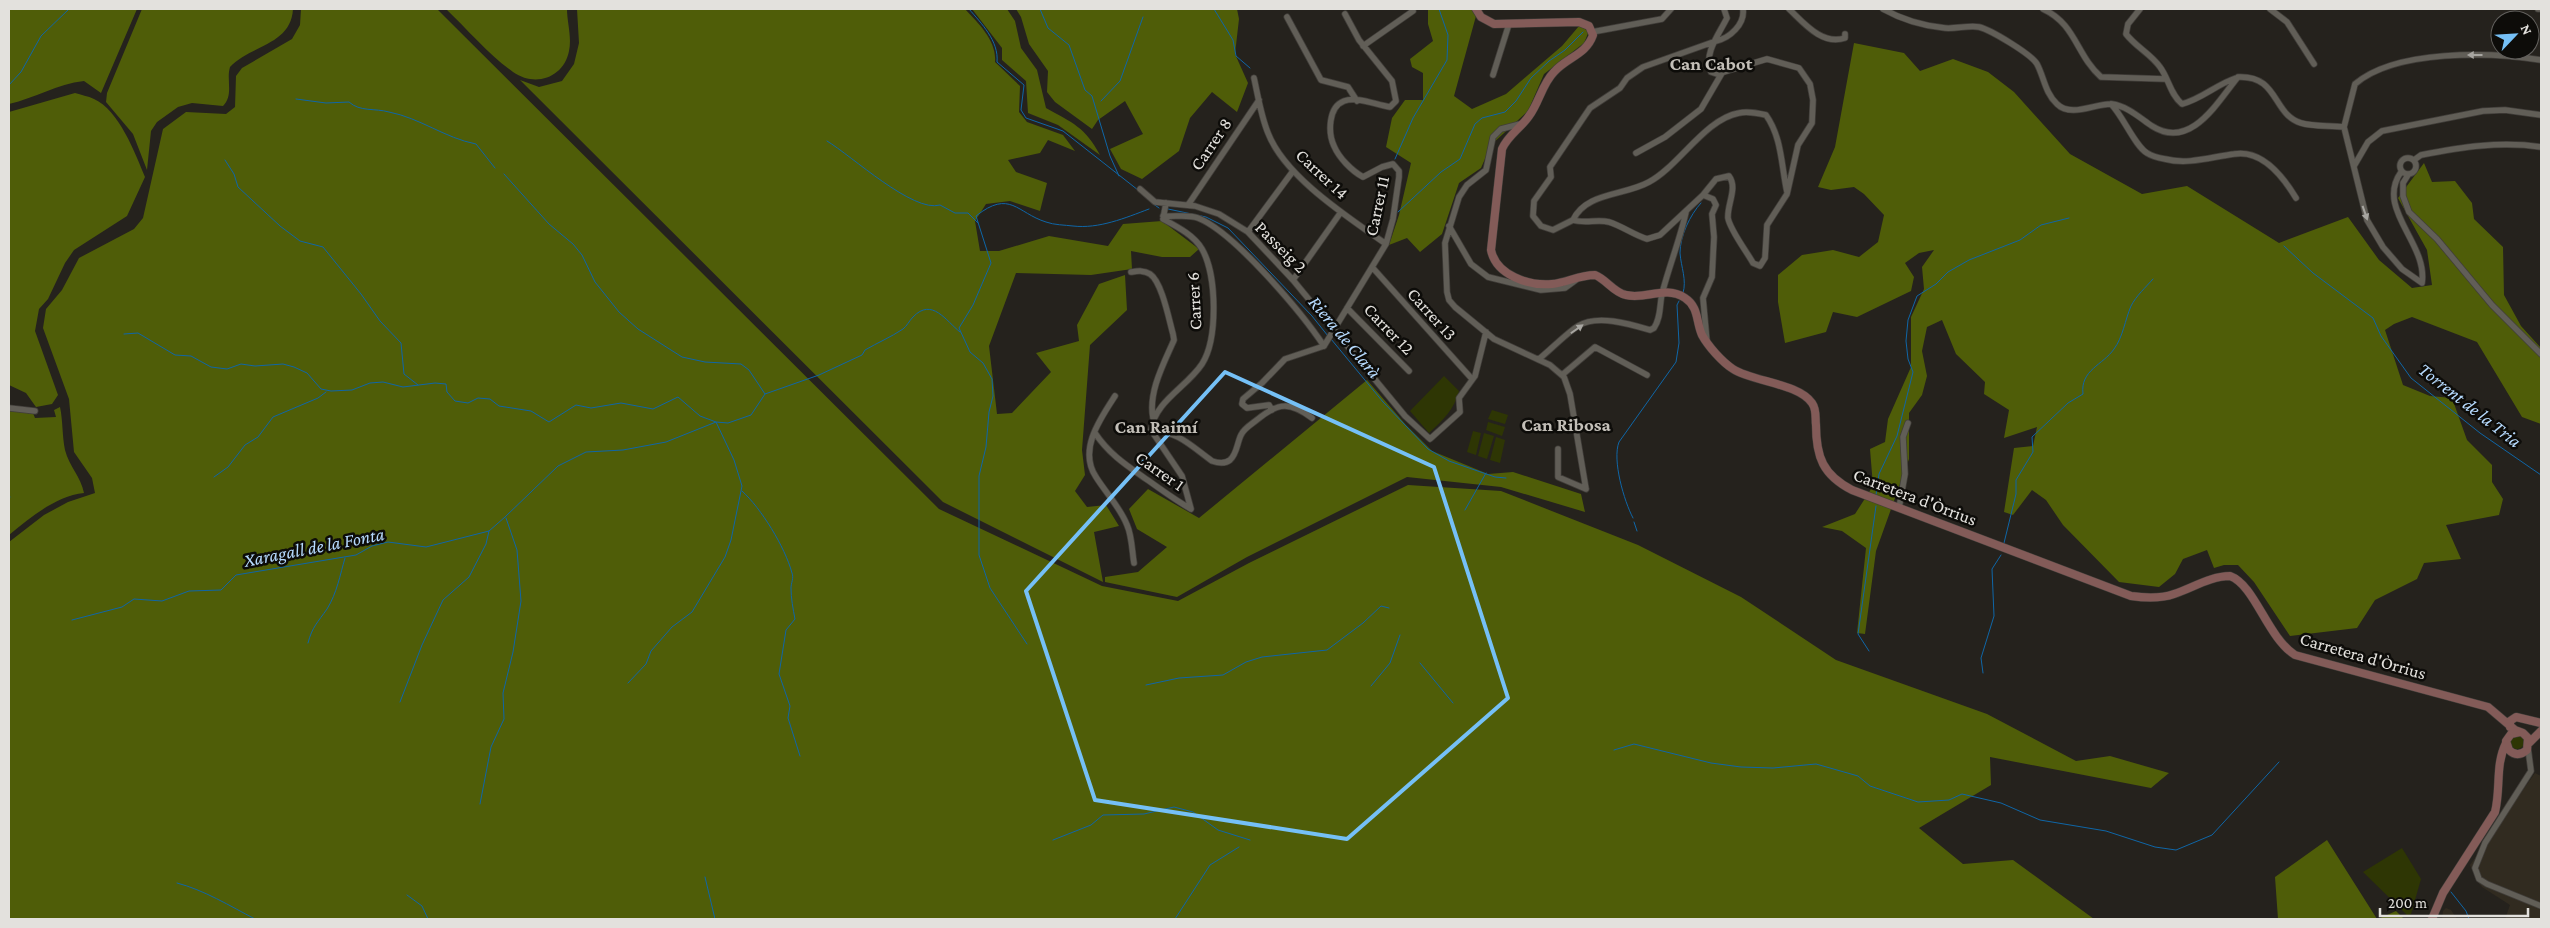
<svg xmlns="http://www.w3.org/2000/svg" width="2550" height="928" font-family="'Crimson Pro',serif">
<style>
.built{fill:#312b20}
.green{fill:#2e3604}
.forest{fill:#4f5d08}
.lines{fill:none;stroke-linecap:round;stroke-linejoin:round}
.stream{stroke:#0f66a7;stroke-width:1}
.street-casing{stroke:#413e3a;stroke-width:7}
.secondary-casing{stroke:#413e3a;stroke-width:9}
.street{stroke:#615e57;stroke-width:5.5}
.secondary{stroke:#835b58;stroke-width:8}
.oneway{fill:#a8a6a1}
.marked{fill:none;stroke:#75c0f6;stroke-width:4;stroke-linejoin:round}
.labels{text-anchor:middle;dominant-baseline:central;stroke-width:5;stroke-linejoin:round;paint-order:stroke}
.street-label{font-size:18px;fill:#e3e1dd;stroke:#0d0c09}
.neighbourhood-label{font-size:19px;font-weight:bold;fill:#c3bfb8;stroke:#0d0c09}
.water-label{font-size:19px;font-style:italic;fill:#b6dafe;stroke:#0d0c09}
</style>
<rect width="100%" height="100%" fill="#25221d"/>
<!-- built -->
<path class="built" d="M2535,773l6,3v143h-36l5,-14 -28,-18 -5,-6 -7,-16z
M2446,908l5,2 6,9h-15l1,-8z"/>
<!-- green -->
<path class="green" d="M1444,376l15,15c-5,19 -16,29 -30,42l-19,-22z
M1492,410l16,5 -3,9 -17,-5z
M1488,422l17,5 -3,9 -16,-6z
M1473,431l8,2 -5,22 -9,-3z
M1484,433l10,3 -7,23 -9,-3z
M1496,437l9,3 -5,23 -10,-3z
M2510 742a7 7 0 1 1 14 0a7 7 0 1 1-14 0Z
M2402,848l19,31 -10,35 -4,1 -44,-43z"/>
<!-- forest -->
<path class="forest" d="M9,9h128l-36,84 -17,-12c-27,3 -49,17 -75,23z
M142,9h151c-2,36 -42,36 -63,58 -4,13 4,28 -7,39l-31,-3 -14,4 -21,15 -6,9 -4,39 -14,-36 -27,-32 1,-9z
M301,9h136l502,500 163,77 76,15 71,-38 159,-78 93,6 137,54 103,52 95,63 151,54 89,47 34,-5 59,17 -18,15 -161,-31 1,28 -72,43 44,36 50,-4 81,59h-2085v-377l35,-27 24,-13 27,-9 -3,-15 -18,-26 -5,-53 -26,-71 3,-19 16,-19 17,-32 55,-29 9,-11 20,-89 23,-17 40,2 9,-7 1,-31 6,-8 50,-29 8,-14z
M446,9h121c0,13 5,28 2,42 -5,26 -33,37 -56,21 -24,-17 -45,-42 -67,-63z
M577,9h388c14,15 32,32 30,53l25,24 -1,26 8,10 36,13 12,16 -27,-11 -8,13 -32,7 8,12 31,11 -7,28 -30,-10 -24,3 -11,17 5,30h19l50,-15 59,10 15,-22 39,-3 37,28 -9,8h-28l-31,-6 1,18 -41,6 -75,-2 -27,73 8,68 15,-1 39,-41 -15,-19 43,-12 -2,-16 22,-41 26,-9 2,35 -37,35 -8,105 3,25 -10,16 12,16 19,-2 13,21 -25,6 9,50 -160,-80 -423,-422 19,7 23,-6 12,-17 5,-21z
M972,9h35l8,12 6,27 16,22 9,38c27,15 39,19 54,47l-42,-30 -30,-12 -2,-32 -24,-21v-12z
M1016,9h221l2,10 -4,35 13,29 -11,29 -25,-20 -22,26 -11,33 -37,28 -21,-10 -11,-20 33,-15 -18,-33 -27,19 -6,9 -37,-27 -8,-10 1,-21 -19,-27 -8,-27z
M1428,9h46l2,7 -22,80 18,13 34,-15 56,-48 17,-20 10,5 -5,12 -40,31 -16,37 -37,34 -10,23 -22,15 -17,51 -22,18 -13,-14 -18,7 10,-30 12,-52 -25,-16 6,-29 13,-18h18v-27l-11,-6 -2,-8 23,-18 -5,-17z
M1854,43l50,10 16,18 33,-12 35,13 26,20 56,62 72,40 45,-8 92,57 69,-26 31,43 33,28 20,-3 -5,-35 -29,-52 26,-35 8,19 23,-1 17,22 2,16 29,28 1,48 17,31 20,22v76l-19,-7 -45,-75 -65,-25 -18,7 -9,6 18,55 27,11 22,2 15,42 25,25v17l11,17 -4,16 -53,10 15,34 -37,4 -7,16 -42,21 -18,28 -67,8 -36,-54 -16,-17h-14l-10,3 -7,-18 -24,9 -8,15 -16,13 -40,-5 -56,-57 -17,-25 -14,-10 -19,25 -9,-3 10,-64 19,-2 4,-19 -33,11 5,-28 -25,-16 1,-12 -29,-28 -14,-34 -15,7 -5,24 5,25 -5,19 -13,18v46l-33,92 -11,83 -8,-1 9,-85 -24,-17 -20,-4 33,-13 18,-28 -3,-37 15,-7 3,-23 23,-52v-50l13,-28 -2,-22 12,-17 -15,3 -14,10 9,14 -3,14 -54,26 -24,-5 -7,20 -41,11 -7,-41v-27l24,-20 31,-5 26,7 19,-15 6,-27 -20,-21 -10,-7 -23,3 -13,-3 17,-40z
M75,93c6,2 13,3 19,6 25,11 41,54 51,78l-18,39 -53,34 -9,13 -17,36 -9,10 -4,22 23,64 -6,9 -16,3 -10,-14 -17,-8v-273z
M1367,380l39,45 26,26 56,23 25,-2 68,22 4,18 -84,-25 -94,-10 -160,80 -70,40 -72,-15v-5l33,-5 29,-25 -30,-18 -8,-20 19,-20 51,29z
M60,407c3,14 2,29 5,43 4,16 16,27 19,43 -28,3 -53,24 -75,42v-125l24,3 2,5 21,-1 -2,-7z
M2327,840l50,79h-99l-3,-42z
M2396,911l8,8h-26z"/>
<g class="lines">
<!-- stream -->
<path class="stream" d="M969,9c12,14 30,32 28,53l27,23 -3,25 5,8 37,13 75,59
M1040,9l8,19 21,17 16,45 7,6 18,60 9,20
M1214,9l19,31 3,16 14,12
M9,85l12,-13 20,-36 28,-27
M296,99l30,4 23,-1c11,10 26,6 40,10 31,6 56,26 87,32l19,24
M1101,101l19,-20 23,-64
M827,141c25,15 86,72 113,64l15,8h13l10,10
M1395,159l18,-41 34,-58 1,-25 -9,-26
M225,160l9,14 4,13 42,39 20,15 23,6 38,47 19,27 21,22 3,31 14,11
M504,174l45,50 24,20 9,11 13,27 24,30 19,17 44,28 23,5 36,2 8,6 16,24 54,-19 43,-20 3,-5c12,-7 26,-13 38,-21 4,-3 6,-8 10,-12 19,-20 33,4 47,15
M1152,203l7,5
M1168,209l38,8 22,11 84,88 16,20
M1398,212l43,-40 19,-13 15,-35 7,-6 23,-6 11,-11 15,-23 18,-17 16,-11 18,-18
M2284,246l29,27 60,45 8,18 30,42 69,55 61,42
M1683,293c4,-13 -2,-26 -3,-40 0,-17 10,-38 21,-50
M124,334l14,-1 37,22 16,1 20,11 16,2 14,-5 14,2 28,-2 11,3 13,6 14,16 10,2 21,-1 18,-7 13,-1 20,5 32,-4 11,1 1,8 8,9 13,2 10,-5 12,1 9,7 32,5 18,11 27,-17 15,3 30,-5 32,6 25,-12 22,19 16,6 18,38 8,26 -11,54 -6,17 -33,55 -20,15 -21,24 -5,13 -18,19
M1331,339l52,63 45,47 21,12 46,16 11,1
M214,477l14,-10 17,-22 13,-8 15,-20 45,-19 8,-6
M742,491c19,17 43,56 50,82 2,5 -1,10 -1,15 0,10 2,21 4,31l-9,11 -7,44 11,32 -2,12 12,38
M1876,495l3,-21 18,-38 16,-64 -5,-13 -2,-18 2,-21 9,-24 19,-12 12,-12 21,-12 51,-20 21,-15 28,-7
M9,497h1
M1465,510l21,-37
M1633,518c-9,-17 -21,-58 -14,-76l57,-80 3,-19 -2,-38 2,-4
M1634,522l3,9
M2004,543l12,-49v-14l17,-28 -1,-15 36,-34 15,-9c-3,-24 20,-29 31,-45 9,-12 11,-29 17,-43 5,-10 15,-19 22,-27
M72,620l50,-13 12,-8 28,2 27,-10 32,-1 15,-15 120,-20 16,-9 16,-4 38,5 63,-16 16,-14 53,-51 28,-14 37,-2 43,-8 50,-20 12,1 23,-8 14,-21
M308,643c4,-16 10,-21 19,-34 10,-16 13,-34 18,-51
M1027,644l-37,-56 -11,-33v-79l7,-29 3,-35 4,-16 -1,-17 -9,-16 -13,-11 -11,-24 14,-23 18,-42 -15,-47c34,-27 41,-3 70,6 8,3 19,3 27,4 26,3 52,-8 76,-17
M1869,651l-11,-17 18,-128
M1420,663l33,40
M1983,673l-2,-15 13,-42 -2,-47 9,-14
M1146,685l33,-7 44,-3 23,-13 16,-5 65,-7 36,-27 18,-17 8,2
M1371,686l19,-23 10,-28
M400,702l22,-57 21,-45 26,-23 17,-33 3,-13
M1614,750l20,-6 77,19 30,4 32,1 43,-4 42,12 12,10 48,16 31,-2 13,-6 39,9 39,17 66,11 49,16 21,3 36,-15 67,-73
M480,804l11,-57 13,-28 -1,-26 10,-41 8,-51 -4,-51 -11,-32
M1053,840l38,-15 12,-10 41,-1 30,-7 19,5 25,18 32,10
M705,877l10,42
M177,883c27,7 53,23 78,36
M2451,892l15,19 3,8
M407,895l15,11 6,13
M1175,919l35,-54 29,-18"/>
<!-- street casing -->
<g class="street-casing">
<path id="street" d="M1724,9l3,9c-8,16 -24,36 -16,54l6,2 50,-15 32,9 11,16 3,16 -1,23 -14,22 -11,49 -20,31 -2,33 -5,8 -7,-3c-6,-11 -23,-33 -25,-45 -1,-14 10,-30 1,-42l-13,3 -13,16 -43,40 -13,4c-13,-4 -25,-13 -38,-17 -12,-3 -24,2 -36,-2l-20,10 -12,-4 -8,-10 1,-15 17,-24 -1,-10 40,-59 30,-20 7,-10 16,-11 73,-26c14,-3 29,-17 27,-32
M1789,9c14,13 33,37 56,29v-4
M1883,9c18,10 41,17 62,19 11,1 24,-3 34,-1 12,3 52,27 58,37 7,13 8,29 20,40 14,14 39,-1 55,0 15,2 28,14 40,22 39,25 66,-25 86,-49 41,-2 34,37 63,46 13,4 30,2 43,4
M2043,9c33,15 33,46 58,68l64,2
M2140,9l-12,15 -2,10c10,13 25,20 34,33 9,12 10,27 22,37 20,-5 35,-20 54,-26
M2270,9l17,13 27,42
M2538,9h3
M1287,17l34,63 27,7 9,14
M1592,32l70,-13 9,-10
M1363,46l50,-35
M1493,75l16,-51
M1254,78c4,18 7,38 14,55 17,44 80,84 118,111
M2111,104c12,12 24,42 36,49 6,4 12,5 18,6 23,6 46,-2 69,-5 28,-5 50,24 62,44
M1524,123l-23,6 -8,8 -7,33 -19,15 -8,12 -14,46 2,49 2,8 6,7 39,32 56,26 14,12 6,17 16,95
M1636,153l29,-16 36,-28 21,-36
M2400 166a8 8 0 1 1 16 0a8 8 0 1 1-16 0Z
M2414,160l7,-5c41,-8 79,-14 120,-8
M2354,166l14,-24 14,-11 101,-20 22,-1 36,5
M2401,172c-26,37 27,71 21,111l-20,-14 -19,-22 -16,-27 -23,-93 11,-43c41,-35 136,-32 186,-24
M2408,175l-5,8v13l6,16 28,27 55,66 49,49
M1140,189l15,13 40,4 24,8 29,18 45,48 112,136 25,23 30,-27 -1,-14 16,-22 11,-44
M1703,195l10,4 3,6 -4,9 2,23 -2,40 -9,21 4,44
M1188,205l71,-105
M1163,216c11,1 25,-2 35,2 36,14 104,95 126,128
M1573,220c13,-28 51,-24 76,-38 30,-16 56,-63 90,-69 9,-2 18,0 27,2 16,23 15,49 21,77
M1449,226l22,38 17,13 53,13 24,-2 11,-8
M1248,232l45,-61
M1372,267l100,112
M1131,272c7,-1 13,-2 19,2 12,8 19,46 23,60l1,6c-10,23 -26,52 -21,78
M1293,280l48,-68
M1347,308l62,63
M1324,346l62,-102 7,-25 6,-42v-6l-6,-7 -11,3 -19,10c-11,-6 -24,-19 -29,-31 -6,-13 -6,-39 10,-45 13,-5 32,4 46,6l6,-6 -4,-20 -33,-41 -14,-26
M1539,359c10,-8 29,-27 39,-33 19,-12 52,-2 72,4l4,-2c8,-12 5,-26 9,-38 7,-26 17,-51 23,-78
M1562,375l33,-28 52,28
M1115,396c-15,23 -37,54 -19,81 10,16 24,30 31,48 5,11 5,26 7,38
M9,408l26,3
M1272,410l-3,-5 -22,3 -5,-4 1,-5 19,-16 23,-24 39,-13
M1151,430c4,-29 36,-43 51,-66 16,-25 15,-89 0,-115 -8,-14 -26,-23 -39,-30l3,-16
M1151,430c28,2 39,15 61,31 6,2 13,3 18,-1 7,-6 7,-17 11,-25 3,-7 11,-11 17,-16 21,-17 32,-17 54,-1
M1095,433c14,21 31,32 51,46 16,11 29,21 45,30l-9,-33 -31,-46
M1558,449v28l28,12
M1899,508l6,-34 -2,-37 5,-14
M2528,748l3,23 -46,72 -10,25 4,11 8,5 54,22"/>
</g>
<!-- secondary casing -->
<g class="secondary-casing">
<path id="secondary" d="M1476,9l5,8 13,7 85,-2 10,4 4,9c-7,20 -26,22 -39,37 -12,12 -15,31 -25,44 -8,12 -21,19 -27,33l-11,101c5,25 37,36 61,34 14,-1 27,-9 43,-9 11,4 19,18 31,20 20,5 39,-10 59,3 14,9 11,24 17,37 6,11 20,27 31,34 20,13 65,14 79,34 5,7 3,15 4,22 0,32 7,50 36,65l279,106c14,2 29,3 43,-2 18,-6 37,-18 56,-18 25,9 37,61 65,79l193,52 27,23 8,3 5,5 -1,12c-6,5 -12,6 -18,0l-3,-9 5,-7 9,-2
M2510,727v-6l6,-4 25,6
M2529,743l12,-12
M2432,919l11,-26 52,-81c6,-24 0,-47 11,-69"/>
</g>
<!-- street -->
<use href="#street" class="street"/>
<!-- secondary -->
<use href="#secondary" class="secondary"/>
</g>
<!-- one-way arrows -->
<defs><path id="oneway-solid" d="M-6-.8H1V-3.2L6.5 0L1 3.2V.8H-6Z" transform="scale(1.25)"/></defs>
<g class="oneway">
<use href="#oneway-solid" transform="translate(2475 55) rotate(180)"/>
<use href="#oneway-solid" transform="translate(2365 213) rotate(71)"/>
<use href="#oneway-solid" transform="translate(1577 329) rotate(-35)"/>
</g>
<!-- marked area -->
<path class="marked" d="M1225,372l209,95 74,231 -161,141 -252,-39 -69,-209z"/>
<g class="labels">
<!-- street labels -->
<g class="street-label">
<text transform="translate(1211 144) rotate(-56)">Carrer 8</text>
<text transform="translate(1322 174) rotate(43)">Carrer 14</text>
<text transform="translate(1377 206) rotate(-78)">Carrer 11</text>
<text transform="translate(1281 247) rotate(45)">Passeig 2</text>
<text transform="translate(1194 301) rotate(-93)">Carrer 6</text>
<text transform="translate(1432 314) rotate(48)">Carrer 13</text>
<text transform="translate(1389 329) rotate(46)">Carrer 12</text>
<text transform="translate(1160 471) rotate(35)">Carrer 1</text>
<text transform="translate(1915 497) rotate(21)">Carretera d'Òrrius</text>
<text transform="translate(2363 656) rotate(16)">Carretera d'Òrrius</text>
</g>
<!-- neighbourhood labels -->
<g class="neighbourhood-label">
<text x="1711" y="63">Can Cabot</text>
<text x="1566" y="424">Can Ribosa</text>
<text x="1156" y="426">Can Raimí</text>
</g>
<!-- water labels -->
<g class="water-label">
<text transform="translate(1345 337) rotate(50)">Riera de Clarà</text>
<text transform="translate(2470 405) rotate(38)">Torrent de la Tria</text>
<text transform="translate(314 547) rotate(-11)">Xaragall de la Fonta</text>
</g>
</g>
<!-- border -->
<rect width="2550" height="928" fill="none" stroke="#e3e1dd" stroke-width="20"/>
<!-- north arrow -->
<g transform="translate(2515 35) rotate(65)"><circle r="24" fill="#0d0c09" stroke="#63615e"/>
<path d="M0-4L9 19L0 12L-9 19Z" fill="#75c0f6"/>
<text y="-8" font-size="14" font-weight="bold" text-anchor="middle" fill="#e3e1dd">N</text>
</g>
<!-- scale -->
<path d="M2380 908v8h148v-8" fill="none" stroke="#e3e1dd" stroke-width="2.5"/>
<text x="2388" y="908" font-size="15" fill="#e3e1dd" stroke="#0d0c09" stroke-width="4" paint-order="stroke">200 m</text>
</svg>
